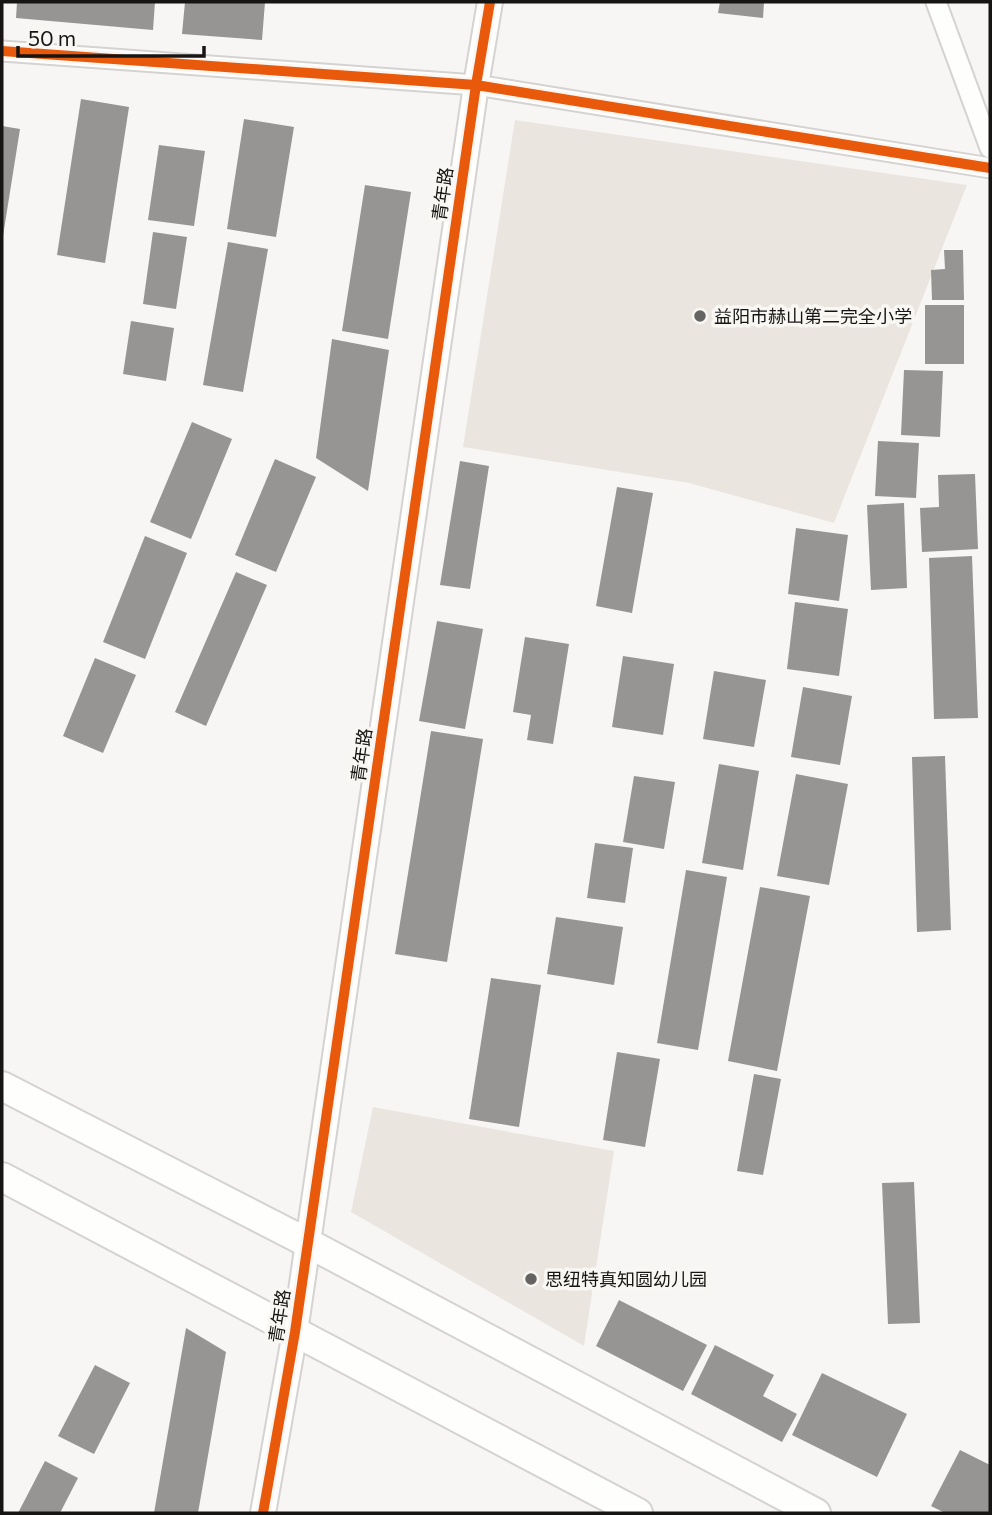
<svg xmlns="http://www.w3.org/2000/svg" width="992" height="1515" font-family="Commissioner,'Noto Sans SC',sans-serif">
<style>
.built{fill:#eae6df}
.building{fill:#969594}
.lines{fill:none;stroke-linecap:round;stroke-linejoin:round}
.minor-casing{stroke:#d5d3d2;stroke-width:23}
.tertiary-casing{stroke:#d5d3d2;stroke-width:28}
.secondary-casing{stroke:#d5d3d2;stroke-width:32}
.minor{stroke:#fefefd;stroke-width:19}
.tertiary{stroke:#fefefd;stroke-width:24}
.secondary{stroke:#fefefd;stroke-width:28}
.cycleway-casing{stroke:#f9f7f3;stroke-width:15}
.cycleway{stroke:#e8590c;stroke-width:10}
.poi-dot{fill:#656462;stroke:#f9f7f3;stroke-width:2.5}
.labels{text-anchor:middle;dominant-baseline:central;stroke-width:7;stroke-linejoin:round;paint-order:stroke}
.street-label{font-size:18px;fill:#161514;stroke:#f9f7f3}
.poi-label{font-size:18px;fill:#161514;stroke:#f9f7f3;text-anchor:start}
</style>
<rect width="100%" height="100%" fill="#f8f6f4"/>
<!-- built -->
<path class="built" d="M515,120l452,65 -133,338 -145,-40 -226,-36z
M373,1107l241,44 -30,195 -233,-134z"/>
<!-- building -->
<path class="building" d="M17,2h138l-2,28 -137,-12z
M185,2h80l-3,38 -80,-6z
M720,2h44l-1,16 -45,-5z
M81,99l48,8 -24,156 -48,-8z
M244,119l50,8 -18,110 -49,-8z
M2,126l18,3 -17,107h-1z
M159,145l46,6 -11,75 -46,-6z
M365,185l46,7 -23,147 -46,-8z
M153,232l34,5 -11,72 -33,-5z
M228,242l40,7 -25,143 -40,-7z
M944,250h19l1,50h-32l-1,-30 14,-1z
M925,305h39v59h-39z
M131,321l43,7 -8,53 -43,-7z
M332,339l57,11 -21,141 -52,-33z
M904,370l39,1 -3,66 -39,-2z
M192,422l40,17 -41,100 -41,-17z
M878,441l41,2 -3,55 -41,-2z
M275,459l41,18 -40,95 -41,-17z
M460,461l29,5 -19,123 -30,-4z
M975,474l3,75 -56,3 -2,-44 19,-1 -1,-32z
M617,487l36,6 -21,120 -36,-7z
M904,503l3,85 -36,2 -4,-85z
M796,528l52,7 -9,66 -51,-7z
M145,536l42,17 -42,106 -42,-17z
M972,556l6,162 -44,1 -5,-161z
M236,572l31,13 -61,141 -31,-14z
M795,602l53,7 -9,67 -52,-7z
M437,621l46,8 -18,100 -46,-8z
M525,637l44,7 -16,100 -26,-4 4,-25 -18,-3z
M623,656l51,8 -11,71 -51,-8z
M95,658l41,17 -33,78 -40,-17z
M714,671l52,9 -12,67 -51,-8z
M803,687l49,9 -12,69 -49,-8z
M431,731l52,8 -36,223 -52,-8z
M945,756l6,174 -34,2 -5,-175z
M719,764l40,7 -16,99 -41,-7z
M796,774l52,10 -19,101 -52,-9z
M634,776l41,6 -11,67 -41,-7z
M595,843l38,5 -8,55 -38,-5z
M686,870l41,7 -29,173 -41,-7z
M760,887l50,9 -33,175 -49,-10z
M556,917l67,10 -9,58 -67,-11z
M491,978l50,7 -22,142 -50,-8z
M617,1052l43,7 -15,88 -42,-7z
M754,1074l27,5 -18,96 -26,-4z
M914,1182l6,141 -32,1 -6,-141z
M619,1300l88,45 -24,46 -87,-45z
M186,1328l40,24 -28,161h-44z
M715,1345l59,30 -11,21 34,18 -15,28 -91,-48z
M95,1365l35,18 -36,71 -36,-18z
M822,1373l85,41 -30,63 -85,-42z
M960,1450l30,15v48h-45l-14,-7z
M45,1461l33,17 -18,35h-42z"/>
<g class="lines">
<!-- minor casing -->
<g class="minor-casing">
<path id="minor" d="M936,2l54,146
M2,51l474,34 514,83"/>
</g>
<!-- tertiary casing -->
<g class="tertiary-casing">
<path id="tertiary" d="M263,1513l32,-181 181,-1247 14,-83"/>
</g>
<!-- secondary casing -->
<g class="secondary-casing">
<path id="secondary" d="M2,1086l306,157 508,270
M2,1177l636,336"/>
</g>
<!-- minor -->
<use href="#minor" class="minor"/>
<!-- tertiary -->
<use href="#tertiary" class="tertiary"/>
<!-- secondary -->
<use href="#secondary" class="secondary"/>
<!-- cycleway casing -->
<g class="cycleway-casing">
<path id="cycleway" d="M2,51l474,34 514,83
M263,1513l32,-181 181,-1247 14,-83"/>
</g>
<!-- cycleway -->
<use href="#cycleway" class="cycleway"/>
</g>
<!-- markers -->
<g class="poi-dot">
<circle cx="700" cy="316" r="7"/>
<circle cx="531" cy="1279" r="7"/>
</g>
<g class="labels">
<!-- street labels -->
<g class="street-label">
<text transform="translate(442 194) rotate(-82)">青年路</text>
<text transform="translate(361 755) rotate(-82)">青年路</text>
<text transform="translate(279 1316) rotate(-81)">青年路</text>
</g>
<!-- poi labels -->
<g class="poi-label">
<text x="714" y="316">益阳市赫山第二完全小学</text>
<text x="545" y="1279">思纽特真知圆幼儿园</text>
</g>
</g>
<!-- border -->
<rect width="992" height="1515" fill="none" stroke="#161514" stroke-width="7"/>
<!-- scale -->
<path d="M18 46v10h186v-10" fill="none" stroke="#161514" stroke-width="3.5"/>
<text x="28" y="46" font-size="21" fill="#161514" stroke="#f9f7f3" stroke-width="5" paint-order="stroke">50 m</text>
</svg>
